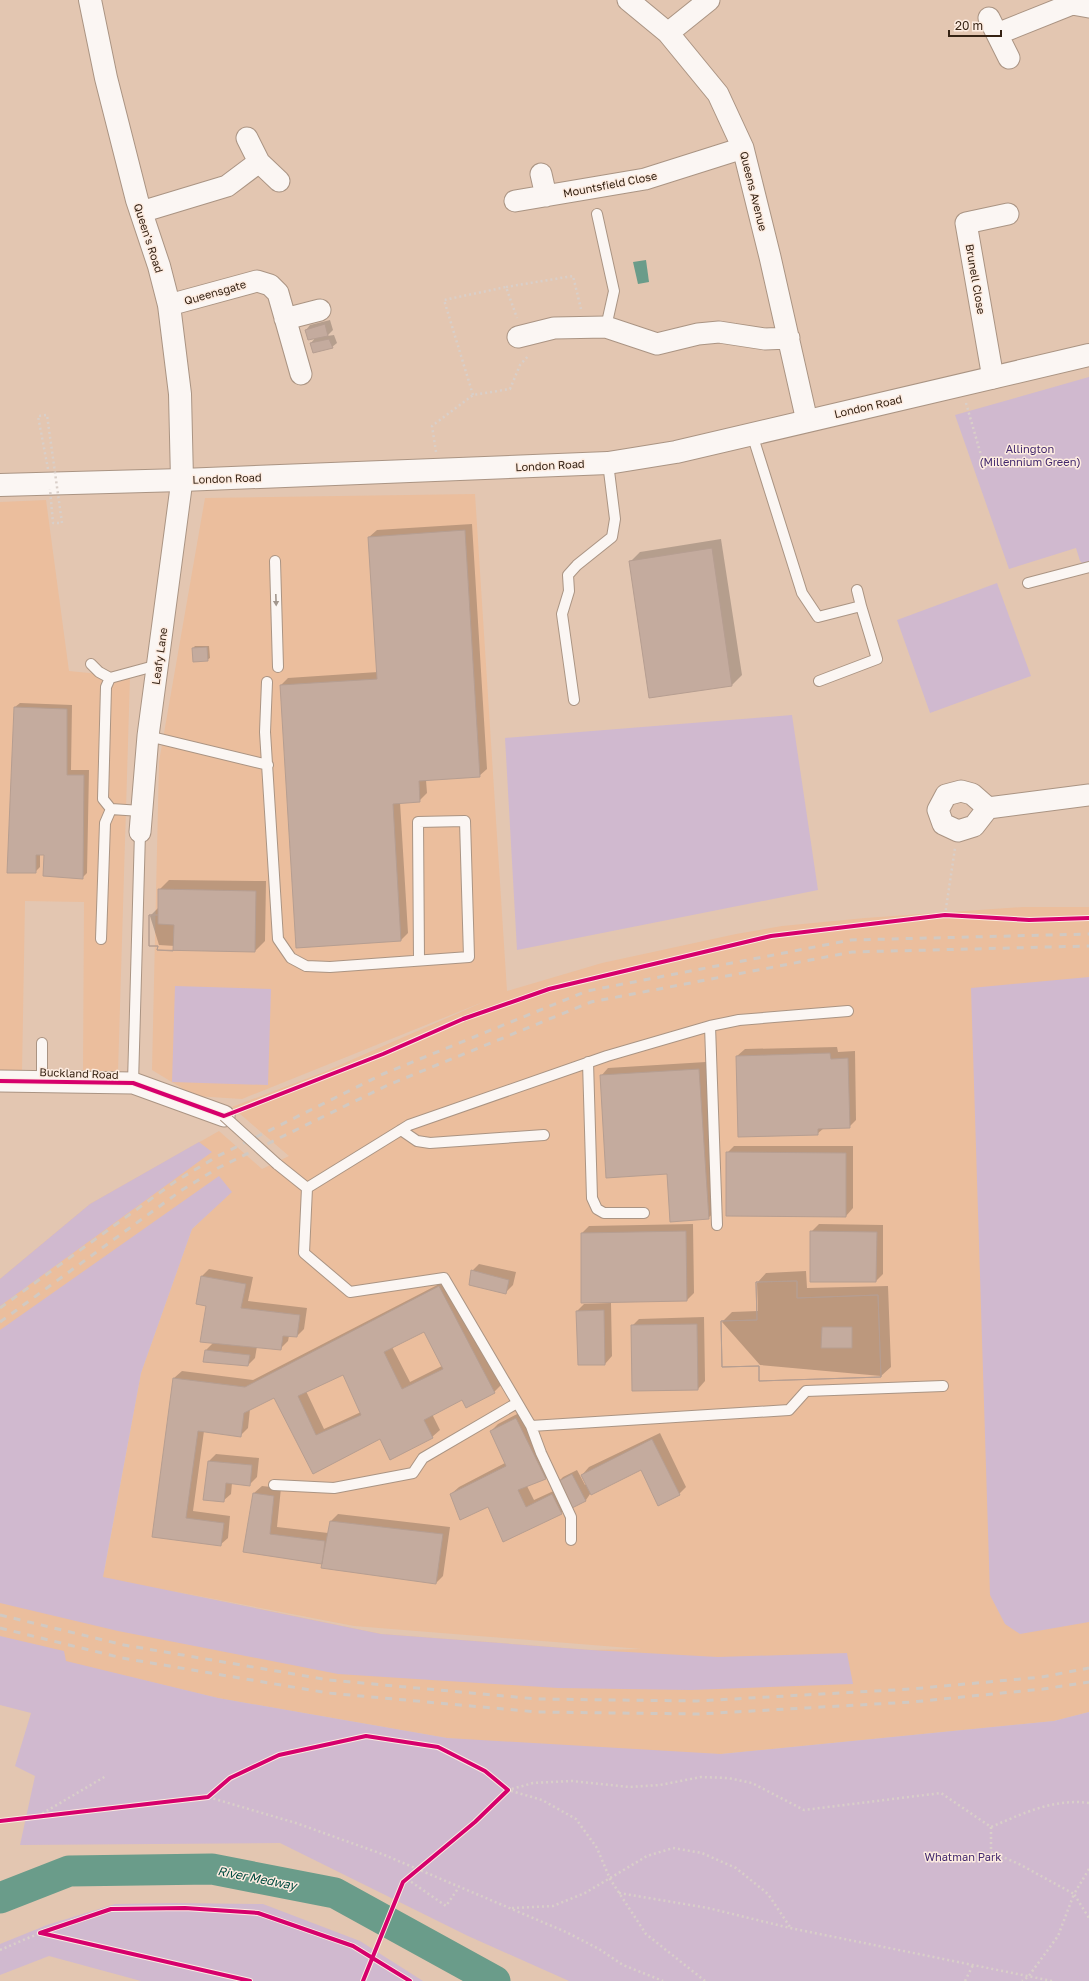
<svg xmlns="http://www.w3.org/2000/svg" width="1089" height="1981" font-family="'Golos Text',sans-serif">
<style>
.built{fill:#ebbe9d;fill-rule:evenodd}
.green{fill:#d0b9cf}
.water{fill:#6a9c8a}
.shadow{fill:#0003;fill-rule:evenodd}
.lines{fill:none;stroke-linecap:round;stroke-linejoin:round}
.river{stroke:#6a9c8a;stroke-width:31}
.building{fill:#c4ab9e;stroke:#b69e91;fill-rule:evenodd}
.service-casing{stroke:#aa9483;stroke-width:12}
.minor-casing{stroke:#aa9483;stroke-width:23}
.tertiary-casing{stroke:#aa9483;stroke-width:24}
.primary-casing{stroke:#aa9483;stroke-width:24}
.path{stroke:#d9cfc9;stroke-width:2.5;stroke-dasharray:2 3;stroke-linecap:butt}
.service{stroke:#fbf6f3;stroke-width:10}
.minor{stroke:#fbf6f3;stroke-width:21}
.tertiary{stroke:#fbf6f3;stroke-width:22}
.primary{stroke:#fbf6f3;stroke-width:22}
.rail{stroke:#d1c9c2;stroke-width:3;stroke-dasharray:7 7;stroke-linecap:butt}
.service-bridge-casing{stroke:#aa9483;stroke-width:12;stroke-linecap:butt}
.path-bridge{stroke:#d9cfc9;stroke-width:2.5;stroke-dasharray:2 3;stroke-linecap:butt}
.service-bridge{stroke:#fbf6f3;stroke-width:10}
.cycleway-casing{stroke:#fdece1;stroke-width:6}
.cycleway{stroke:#d6006c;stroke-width:4}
.oneway{fill:#a2978e}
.labels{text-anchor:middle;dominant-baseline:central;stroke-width:3;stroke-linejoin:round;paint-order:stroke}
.street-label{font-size:11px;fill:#352213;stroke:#fdece1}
.park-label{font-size:11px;fill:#43296e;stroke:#fdece1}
.water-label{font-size:12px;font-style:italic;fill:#004c40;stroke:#fdece1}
</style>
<rect width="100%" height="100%" fill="#e3c6b1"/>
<!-- built -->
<path class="built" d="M475,494l32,497 95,-28 134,-29 46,-8 83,-8 158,-11h66v805l-35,9 -333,33 -118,-2 -156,-14 -229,-40 -218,-52v-367l90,-75 129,-73 43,38 27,-13 -57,-49 92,-35 164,-72 -246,99 -47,-3 -43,-26 7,-308 46,-264zM229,1194l-37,35 -51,144 -37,200 11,-299zM163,1589l191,37 288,23 -51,1 -210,-16z
M46,500l23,171 61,6 -12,395h-35l1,-170 -59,-1 -3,172 -22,1v-572z"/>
<!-- green -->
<path class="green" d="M1089,377v185l-6,2 -3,-3 -4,-13 -67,21 -54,-154z
M997,583l34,93 -101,37 -33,-93z
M792,715l26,175 -301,60 -12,-212z
M1089,977v645l-69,12 -15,-10 -15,-29 -19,-607z
M175,986l96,3 -3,96 -96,-3z
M199,1142l13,10 -212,154v-27l90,-75z
M219,1176l13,16 -40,37 -51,144 -38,204 278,57 210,16 127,7 129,-4 6,31 -162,6 -133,-2 -220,-14 -220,-43 -118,-28v-273z
M0,1636l64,15 2,10 152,37 229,40 274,16 333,-33 35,-9v269h-520l-101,-45 -188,-93 -260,2 15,-69 -20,-10 16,-53 -31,-8z
M173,1903l90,1 97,37 63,40h-282l-92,-25 -49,19v-31l47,-19 68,-21z"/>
<!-- water -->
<path class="water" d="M646,260l3,22 -11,2 -5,-22z"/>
<!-- shadow -->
<path class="shadow" d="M330,320l3,10 -6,6 7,-1 3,8 -5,4 -21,-4 5,-6 -10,-7 4,-5z
M472,524l15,245 -8,7 -53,4 1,13 -8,8 -19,1 8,131 -7,7 -120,-255 7,-7 90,-6 -9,-135 8,-7z
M721,539l21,136 -10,10 -102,-123 10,-10z
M195,646h14l1,12 -3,2 -14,-12z
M20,703l52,2 -1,65h18l-2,103 -5,5 -37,-24h-5v13l-5,5 -20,-165z
M169,880l97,1 -1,60 -10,10 -96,-6 -9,-29 9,-9v-17z
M837,1047l1,5 17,-1 1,69 -7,7 -25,1 -7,6 -80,-78 8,-7z
M706,1062l10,149 -8,7 -107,-142 7,-8z
M734,1146h119v62l-7,8 -119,-63z
M693,1224l1,69 -7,7 -105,2v-69l7,-7z
M819,1224l64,1v49l-7,7 -65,-49z
M479,1264l37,8 -3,13 -8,8 -33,-22z
M209,1269l44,8 -5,24 59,7 -3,21 -7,7h-8l-1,5 -8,8 -23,-3 -2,12 -7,7 -42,-15 8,-8 -7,-37 -10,-2 5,-27z
M806,1271l1,17 81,-2 3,81 -10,9 -121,-11 -38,-43 10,-10 26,-1 -1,-28 9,-10z
M447,1280l54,105 -7,7 -32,6 -30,16 8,16 -8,7 -52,1 -66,35 -40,-76 -24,12 -2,19 -8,8 -36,-5 -11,80 37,5 -2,22 -8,7 -67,-9 21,-158 8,-7 71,9zM425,1330l17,36 -32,16 -18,-35zM343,1374l18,38 -37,17 -18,-38z
M611,1303l1,53 -7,8 -28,-53 7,-7z
M704,1317l1,64 -7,8 -66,-63 7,-7z
M523,1411l29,60 -7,8 -18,7 7,14 26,-12 8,18 -7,7 -72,-7 -38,-12 8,-7 46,-24 -14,-32 7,-7z
M660,1433l26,54 -7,7 -38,-25 -51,25 -4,6 -13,7 -15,-25 5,-5 14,-7 8,15h2l-5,-10 7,-8z
M216,1454l43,4 -2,19 -8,8 -17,-2 -1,11 -8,7 -14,-40z
M262,1486l19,2 -4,39 51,6 3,-12 7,-7 112,13 -7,49 -7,7 -192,-32 10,-58z"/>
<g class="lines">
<!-- river -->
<path class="river" d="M0,1898l69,-27 143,-2 123,24 160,88"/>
</g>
<!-- building -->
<path class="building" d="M325,324l3,12 -20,4 -3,-10z
M329,339l4,9 -20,5 -3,-10z
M465,530l15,247 -61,4 1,21 -27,2 8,137 -105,7 -16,-263 97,-6 -9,-142z
M712,548l20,138 -83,12 -20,-137z
M207,647l1,14 -15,1 -1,-14z
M14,707l53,2v66h17l-1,104 -40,-3 1,-21h-8v18h-29z
M158,889l98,2 -1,61 -98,-2 1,-4h-9v-31h9z
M149,915h9v9l16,1 -1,26 -16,-1 1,-4h-9z
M830,1053l1,6 17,-1 2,70 -32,1v6l-80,2 -2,-81z
M699,1069l10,150 -39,3 -3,-48 -61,4 -6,-103z
M726,1152l120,1v64l-120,-1z
M686,1231l1,70 -106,2v-70z
M810,1231l67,1 -1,50h-66z
M471,1270l38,10 -3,14 -37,-9z
M201,1276l45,8 -5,24 59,7 -3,22 -14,-1 -2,14 -81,-8 6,-36 -10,-2z
M797,1281v17l81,-3 3,82 -122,4v-15l-37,1 -1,-46 36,-1 -1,-38zM822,1327h30v21h-31z
M797,1281v17l81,-3 3,82 -122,4v-15l-37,1 -1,-46 36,-1 -1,-38z
M439,1286l56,107 -29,15 -4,-8 -38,20 9,18 -43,22 -10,-21 -67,35 -39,-76 -30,15 -3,24 -43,-6 -12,87 38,5 -3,23 -69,-9 21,-159 72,9zM424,1332l19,37 -41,20 -18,-37zM343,1375l18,40 -45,20 -18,-39z
M604,1310l1,55h-27l-2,-54z
M697,1324l1,66 -66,1 -1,-66z
M205,1350l45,5 -2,11 -45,-4z
M516,1418l30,61 -28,11 8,17 26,-13 10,20 -59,28 -15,-35 -28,13 -10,-26 56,-28 -16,-35z
M652,1439l28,56 -22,11 -17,-36 -50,25 -10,-20z
M208,1461l44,4 -2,21 -24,-3 -2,19 -21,-2z
M572,1474l14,27 -14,7 -15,-26z
M253,1493l21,3 -4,38 55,7 -3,23 -79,-12z
M330,1521l113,13 -7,50 -115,-16z"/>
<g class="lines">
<!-- service casing -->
<g class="service-casing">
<path id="service" d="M597,214l17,77 -8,36
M752,434l50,159 16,24 43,-11 16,53 -58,22
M275,561l3,106
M1028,583l61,-16
M857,590l4,16
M91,664l8,8 11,6 48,-13
M110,678l-4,9 -3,112 8,10 30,2
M267,682l-2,50 13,207 13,19 15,8 24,1 139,-10 -4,-136 -47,1 1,138
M574,700l-12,-86 7,-23 -1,-16 9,-10 35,-28 3,-18 -7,-56
M148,736l120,29
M101,939l4,-116 6,-14
M710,1026l7,199
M42,1043v38
M588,1062l4,136 5,11 7,4h40
M133,1083l7,-251
M401,1130l16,11 13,2 114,-8
M277,1164l30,24 102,-63 198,-69 103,-30 29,-6 109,-9
M307,1188l-3,65 46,39 94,-14 87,148 258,-16 17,-19 137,-5
M531,1426l10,27 30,64v23
M274,1485l60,3 79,-15 10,-15 94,-55"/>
</g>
<!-- minor casing -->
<g class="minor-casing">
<path id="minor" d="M628,0l40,33 50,61 25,54 27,109 37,164
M989,18l20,40
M668,33l41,-33
M997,34l75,-30 17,3
M247,138l12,24 20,19
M541,174l5,22
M515,201l130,-22 98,-31
M141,212l86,-26 32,-24
M169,305l88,-24 13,4 8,8 23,81
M285,319l35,-9
M518,337l36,-9 52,-1 51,17 41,-10 21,-2 46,7 24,-1
M993,378l-27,-155 42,-9
M961,791l11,3 16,14 -14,18 -16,5 -15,-7 -5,-14 8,-15z
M988,808l101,-13
M140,832l8,-96 34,-256
M0,1081l133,2 91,33"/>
</g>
<!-- tertiary casing -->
<g class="tertiary-casing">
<path id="tertiary" d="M90,0l16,78 31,122 22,66 10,39 11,89 2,86"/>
</g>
<!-- primary casing -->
<g class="primary-casing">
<path id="primary" d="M0,485l182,-5 426,-17 68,-11 413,-97"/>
</g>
<!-- path -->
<path class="path" d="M506,287l67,-11 8,33
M473,395l-29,-95 62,-13 11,31
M966,403l17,59 64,-2
M436,452l-4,-26 41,-31 37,-6 10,-24 9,-10
M945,915l10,-67
M209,1797l21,-19 49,-23 87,-19 72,11 47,24 23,19 34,10 34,19 21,29 13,31 36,55 59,47
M38,1816l68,-40
M0,1821l208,-24 88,26 86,31 184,78 33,17 24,16 40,16
M475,1822l33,-32 25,-7 39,-2 57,6 31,-2 41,-8 27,1 24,5 52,27 137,-17 50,34c31,-13 63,-29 98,-24
M991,1827v25l28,12 55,30 -16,42 -30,41 -6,4
M1089,1869l-15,25 15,24
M407,1879l39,27 13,-19
M619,1893l89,15 82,20 262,53
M512,1908l41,-2 32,-13 62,-37 26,-8 29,5 34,15 32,26 22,33
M42,1933l208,48
M0,1950l40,-17 71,-24 74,-1 73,5 95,33 57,35
M965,1981l8,-16"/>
<!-- service -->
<use href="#service" class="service"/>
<!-- minor -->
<use href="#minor" class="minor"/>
<!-- tertiary -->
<use href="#tertiary" class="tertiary"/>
<!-- primary -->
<use href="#primary" class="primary"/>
<!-- rail -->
<path class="rail" d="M0,1308l176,-127 42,-25 165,-82 204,-83 264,-51 238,-6
M0,1322l182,-132 36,-22 170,-83 203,-83 261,-50 237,-6
M0,1615l124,30 205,35 208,19 160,2 214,-12 131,-12 47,-9
M0,1628l122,30 206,35 209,19 161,2 214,-12 131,-13 46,-7"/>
<!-- service-bridge casing -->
<g class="service-bridge-casing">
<path id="service-bridge" d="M224,1116l53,48"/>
</g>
<!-- path-bridge -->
<path class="path-bridge" d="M48,469l-10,-53 9,-1 15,108h-9l-3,-34
M363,1981l40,-99 72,-60"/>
<!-- service-bridge -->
<use href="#service-bridge" class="service-bridge"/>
<!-- cycleway casing -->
<g class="cycleway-casing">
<path id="cycleway" d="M0,1081l133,2 91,33 159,-62 80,-35 86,-30 222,-53 174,-21 84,5 60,-2
M0,1821l208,-24 22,-19 49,-23 87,-19 72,11 47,24 23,19 -33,32 -72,60 -40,99
M40,1933l71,-24 74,-1 73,5 95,33 57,35
M41,1933l209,48"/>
</g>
<!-- cycleway -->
<use href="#cycleway" class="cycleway"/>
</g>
<!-- one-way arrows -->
<defs><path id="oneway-solid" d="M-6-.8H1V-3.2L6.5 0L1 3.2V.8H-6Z"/></defs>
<use class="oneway" href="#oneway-solid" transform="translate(276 600) rotate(88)"/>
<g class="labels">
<!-- street labels -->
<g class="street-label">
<text transform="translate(610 184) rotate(-11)">Mountsfield Close</text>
<text transform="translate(754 191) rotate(76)">Queens Avenue</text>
<text transform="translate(149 238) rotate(72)">Queen's Road</text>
<text transform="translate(976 279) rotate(80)">Brunell Close</text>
<text transform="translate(215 292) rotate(-16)">Queensgate</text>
<text transform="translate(868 406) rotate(-13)">London Road</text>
<text transform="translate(550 465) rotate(-3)">London Road</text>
<text transform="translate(227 478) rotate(-2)">London Road</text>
<text transform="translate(159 656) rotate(-82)">Leafy Lane</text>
<text transform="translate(79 1073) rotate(2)">Buckland Road</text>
</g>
<!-- park labels -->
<g class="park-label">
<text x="1030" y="448">Allington<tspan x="1030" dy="13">(Millennium Green)</tspan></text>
<text x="963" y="1856">Whatman Park</text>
</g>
<!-- water labels -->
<g class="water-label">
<text transform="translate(257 1878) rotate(11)">River Medway</text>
</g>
</g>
<!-- scale -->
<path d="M949 30v6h52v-6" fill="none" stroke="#352213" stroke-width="2"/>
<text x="955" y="30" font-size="12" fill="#352213" stroke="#fdece1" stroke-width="3" paint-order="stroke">20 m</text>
</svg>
